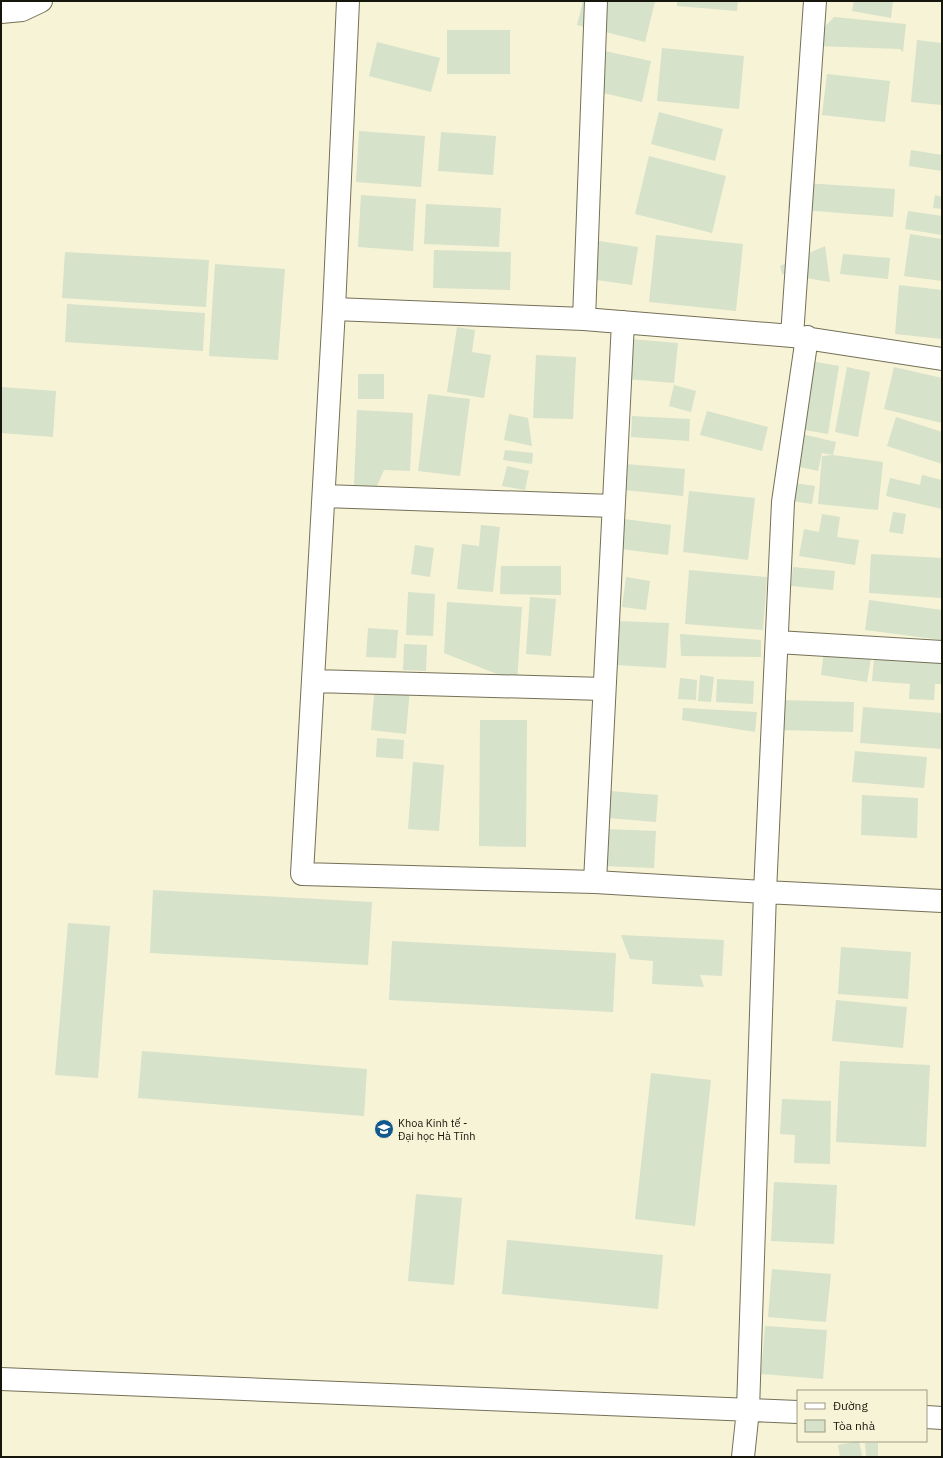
<svg xmlns="http://www.w3.org/2000/svg" width="943" height="1458" font-family="'IBM Plex Sans',sans-serif">
<style>
.building{fill:#d6e2c9}
.lines{fill:none;stroke-linecap:round;stroke-linejoin:round}
.minor-casing{stroke:#747058;stroke-width:24}
.minor{stroke:#fff;stroke-width:22}
.labels{text-anchor:middle;dominant-baseline:central;stroke-width:3.5;stroke-linejoin:round;paint-order:stroke}
.poi-label{font-size:11px;fill:#17160c;stroke:#f7f3d7;text-anchor:start}
</style>
<rect width="100%" height="100%" fill="#f7f3d7"/>
<!-- building -->
<path class="building" d="M583,1l72,1 -10,40 -68,-17z
M677,1h61l-1,10 -60,-5z
M854,1h39l-2,17 -39,-7z
M834,17l72,7 -3,28 -3,-3 -83,-3 5,-16z
M447,30h63v44h-63z
M917,40l25,3v62l-31,-3z
M377,42l63,16 -9,34 -62,-16z
M591,48l60,13 -9,41 -60,-14z
M662,48l82,8 -5,53 -82,-8z
M827,74l63,7 -5,41 -63,-7z
M659,112l64,17 -8,32 -64,-17z
M359,131l66,5 -4,51 -65,-5z
M441,132l55,4 -3,39 -55,-4z
M911,150l31,5v16l-33,-5z
M649,156l77,20 -14,57 -77,-19z
M790,182l105,7 -2,28 -105,-8z
M361,195l55,4 -3,52 -55,-4z
M935,195l7,2v12l-9,-1z
M426,204l75,4 -2,39 -75,-3z
M908,211l34,5v19l-37,-6z
M910,234l32,5v42l-38,-5z
M656,235l87,9 -7,67 -87,-9z
M587,239l51,8 -6,38 -50,-7z
M825,246l5,36 -48,-8 -2,-8z
M434,250l77,2 -1,38 -77,-2z
M65,252l144,8 -3,47 -144,-9z
M843,254l47,4 -2,21 -48,-5z
M215,264l70,5 -7,91 -69,-4z
M899,285l43,5v49l-47,-5z
M67,304l138,9 -2,38 -138,-9z
M457,327l18,3 -3,22 19,3 -7,43 -37,-6z
M619,338l59,5 -4,40 -59,-5z
M536,355l40,2 -3,62 -40,-1z
M810,361l29,5 -11,68 -29,-5z
M847,367l23,5 -12,65 -23,-5z
M894,367l48,11v45l-58,-14z
M358,374h26v25h-26z
M674,385l22,6 -5,21 -22,-6z
M1,387l55,4 -3,46 -52,-4z
M428,394l42,5 -10,77 -42,-5z
M357,410l56,3 -3,58 -26,-1 -8,18 -22,-1z
M707,411l61,16 -6,24 -62,-16z
M509,414l19,4 4,28 -28,-6z
M632,416l58,3 -1,22 -58,-4z
M896,417l46,15v32l-55,-18z
M802,434l34,8 -3,13 -11,-2 -4,18 -23,-5z
M505,450l28,3 -1,11 -29,-4z
M833,455l50,7 -5,48 -60,-6 4,-48z
M626,464l59,5 -2,27 -59,-6z
M507,466l22,5 -4,19 -23,-4z
M922,475l20,5v29l-56,-13 4,-18 30,7z
M794,483l21,3 -3,18 -21,-3z
M689,491l66,7 -7,62 -65,-8z
M893,512l13,2 -3,20 -14,-2z
M822,514l18,3 -3,20 22,3 -4,25 -56,-9 5,-27 15,3z
M608,517l63,8 -3,30 -63,-8z
M481,525l19,2 -7,65 -36,-3 5,-45 17,2z
M415,545l19,3 -4,29 -19,-3z
M871,554l71,4 -1,40 -72,-5z
M501,566h60v29l-61,-1z
M793,567l42,4 -2,19 -42,-4z
M689,570l78,7 -4,53 -78,-6z
M626,577l24,4 -4,29 -24,-3z
M408,592l27,2 -2,42 -27,-1z
M530,597l26,2 -5,57 -25,-2z
M869,600l73,10v30l-77,-10z
M447,602l75,5 -5,75 -73,-29z
M618,621l51,2 -3,45 -50,-3z
M368,628l30,2 -2,28 -30,-1z
M680,634l81,6v17l-80,-1z
M404,644l23,1 -1,26 -23,-1z
M824,651l47,7 -4,24 -46,-7z
M874,658l68,5v21h-7l-1,16 -25,-1 1,-15 -38,-3z
M700,675l14,2 -3,25 -13,-1z
M680,678l17,2 -1,20 -18,-1z
M717,679l37,2 -1,23 -37,-2z
M375,685l35,4 -4,45 -35,-4z
M780,700l74,2 -1,30 -74,-2z
M863,707l79,6v36l-82,-6z
M683,708l74,4 -2,20 -73,-12z
M480,720h47l-1,127 -47,-1z
M377,738l27,2 -1,19 -27,-2z
M855,751l72,6 -3,31 -72,-6z
M413,762l31,3 -5,66 -31,-2z
M610,791l48,4 -2,27 -48,-4z
M862,795l56,3 -1,40 -56,-3z
M605,829l51,2 -2,37 -51,-2z
M153,890l219,12 -4,63 -218,-12z
M68,923l42,3 -12,152 -43,-3z
M621,935l103,5 -2,36 -22,-1 4,12 -52,-3 1,-23 -23,-2z
M392,941l224,12 -3,59 -224,-12z
M841,947l70,5 -3,47 -70,-5z
M836,1000l71,7 -4,41 -71,-7z
M142,1051l225,18 -3,47 -226,-18z
M840,1061l90,4 -4,82 -90,-5z
M651,1073l60,7 -16,146 -60,-7z
M782,1099l49,2 -1,63 -36,-1 1,-28 -15,-1z
M774,1182l63,3 -3,59 -63,-3z
M416,1194l46,4 -8,87 -46,-4z
M507,1240l156,15 -5,54 -156,-15z
M772,1269l59,5 -5,48 -58,-5z
M765,1326l62,4 -4,49 -62,-5z
M859,1441l3,15 -22,1 -2,-12z
M865,1443h13v13h-12z"/>
<g class="lines">
<!-- minor casing -->
<g class="minor-casing">
<path id="minor" d="M348,1l-14,308 -32,565 293,8 170,10 177,9
M1,12l21,-2 19,-9
M334,309l250,10 208,17 150,23
M584,319l12,-318
M792,336l23,-335
M324,496l289,10
M777,642l165,10
M313,681l291,8
M595,882l28,-560
M1,1379l797,33
M926,1417l16,1
M743,1457l5,-47 17,-518 18,-390 24,-165"/>
</g>
<!-- minor -->
<use href="#minor" class="minor"/>
</g>
<!-- icons -->
<defs>
<g id="university-disc" transform="scale(1)"><circle r="9.5" fill="#13598d" stroke="#f7f3d7"/><path d="M0-5L7-2L0 1L-7-2ZM-4 1L0 2.5L4 1V4Q0 6-4 4Z" fill="#fff"/></g>
</defs>
<g fill-rule="evenodd">
<use href="#university-disc" x="384" y="1129"/>
</g>
<g class="labels">
<!-- poi labels -->
<g class="poi-label">
<text x="398" y="1123">Khoa Kinh tế -<tspan x="398" dy="13">Đại học Hà Tĩnh</tspan></text>
</g>
</g>
<!-- border -->
<rect width="943" height="1458" fill="none" stroke="#17160c" stroke-width="4"/>
<!-- legend -->
<rect x="797" y="1390" width="130" height="52" fill="#f7f3d7" stroke="#9d9b86"/>
<rect x="805" y="1403" width="20" height="6" fill="#ffffff" stroke="#9d9b86"/>
<text x="833" y="1410" font-size="12" fill="#17160c">Đường</text>
<rect x="805" y="1420" width="20" height="12" fill="#d6e2c9" stroke="#9d9b86"/>
<text x="833" y="1430" font-size="12" fill="#17160c">Tòa nhà</text>
</svg>
